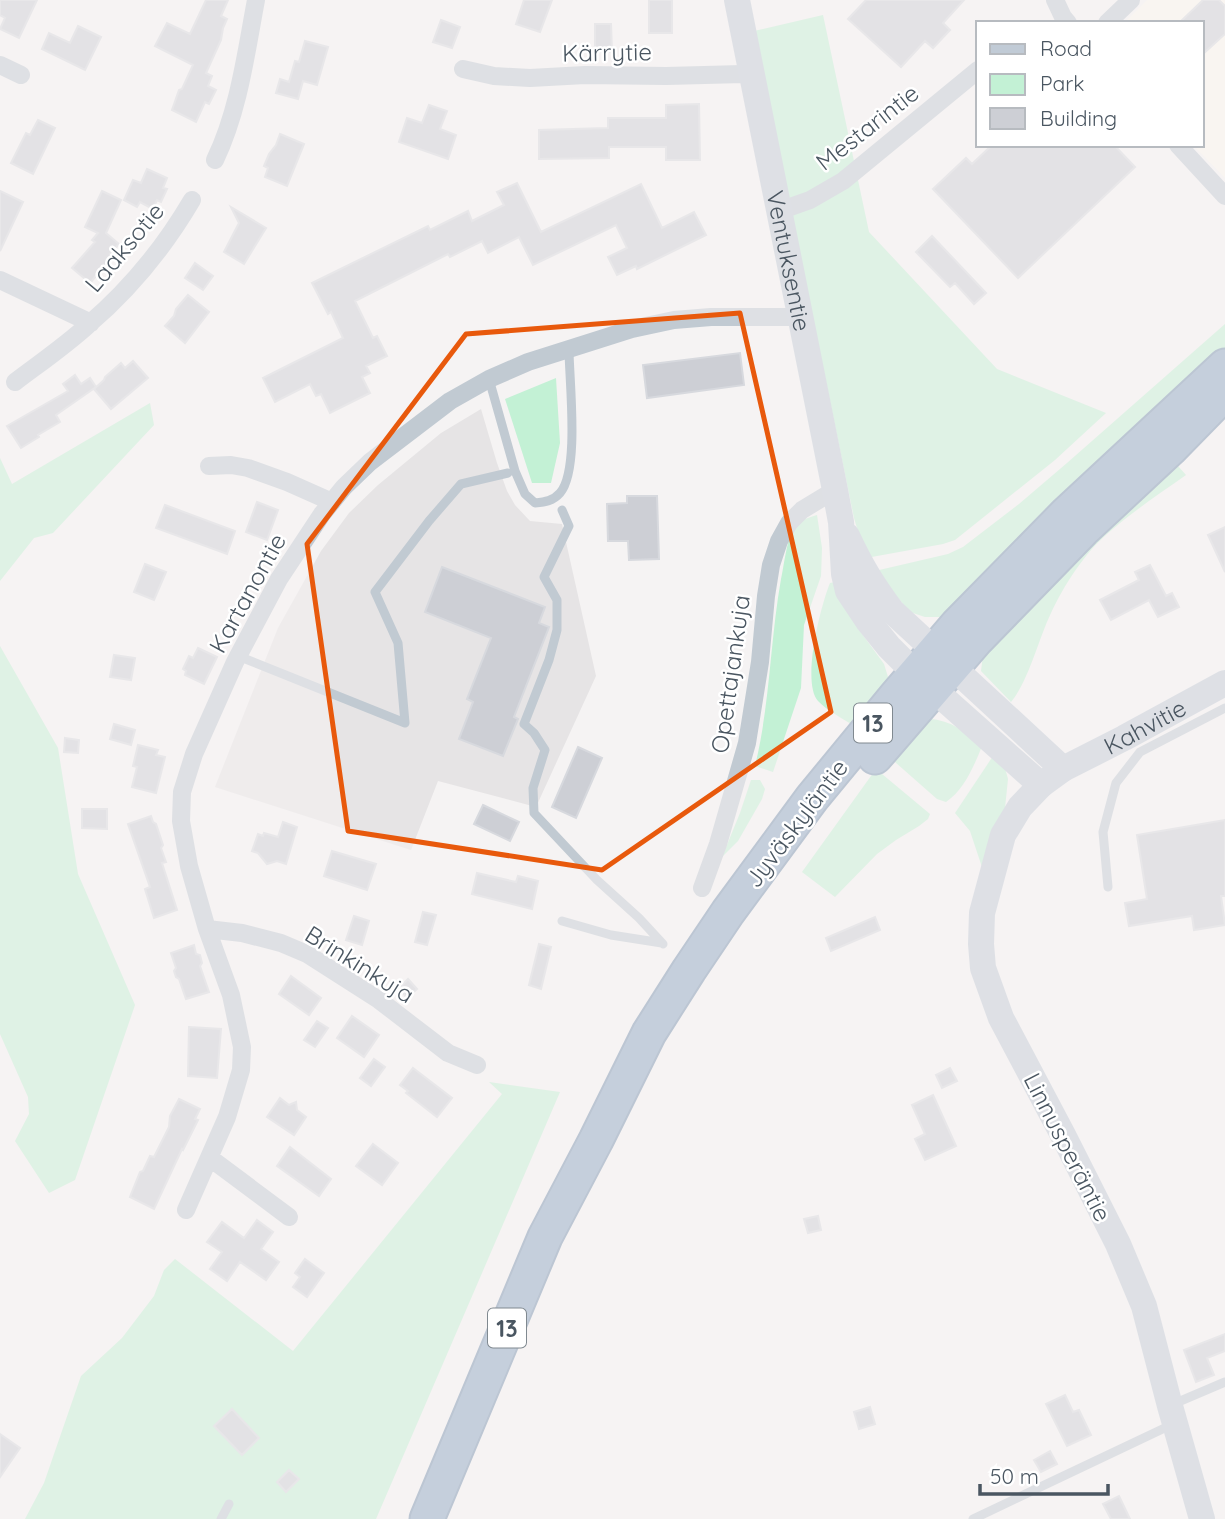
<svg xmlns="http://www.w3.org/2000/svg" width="1225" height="1519" font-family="Quicksand,sans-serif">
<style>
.commercial{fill:#fdf9ef}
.education{fill:#e6e4e5}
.green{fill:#c3f1d5}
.building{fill:#cdcfd5;stroke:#d7d9de;stroke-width:2}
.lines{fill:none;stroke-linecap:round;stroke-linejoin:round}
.highway-casing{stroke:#7690ad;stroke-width:37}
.lane{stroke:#c1cad2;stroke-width:9}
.street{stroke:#c1cad2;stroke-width:18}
.secondary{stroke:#c1cbd6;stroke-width:26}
.highway{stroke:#8ba5c1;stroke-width:33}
.marked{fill:none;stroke:#e8590c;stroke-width:5;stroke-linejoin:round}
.labels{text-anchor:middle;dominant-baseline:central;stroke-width:5;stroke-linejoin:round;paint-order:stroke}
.shield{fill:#fff;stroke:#808990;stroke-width:2}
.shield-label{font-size:23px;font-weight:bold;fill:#4a5661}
.street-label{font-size:24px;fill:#4a5661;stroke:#fff}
</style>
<rect width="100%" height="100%" fill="#f5f3f3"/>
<!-- commercial -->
<path class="commercial" d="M1147,0h78v178l-32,-33h9v-122h-78z"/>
<!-- education -->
<path class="education" d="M481,409l16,54 10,28 8,14 15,16 32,3 34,152 -60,131 -98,-26 -27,69 -196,-63 63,-159 43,-77 28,-38 29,-28 63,-52z"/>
<!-- green -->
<path class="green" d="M823,15l46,217 128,137 109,44 -51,47 -100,80 -12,4 -77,14 -12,-40 -100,-487z
M1225,324v31l-267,254 -17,8h-16l-15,-5 -35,-41 73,-17 15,-7 56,-43 48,-41z
M556,378l4,65 -9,40h-19l-27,-84z
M150,403l4,22 -101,108 -19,5 -34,43v-123l12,26z
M1178,466l8,9c-27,19 -54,37 -79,59 -23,20 -43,51 -56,79 -13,27 -22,67 -40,89l-30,-31 3,-24 104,-109z
M817,515l5,33 -1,28 -17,49 -3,63 -28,84 -18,-6c15,-61 15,-125 26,-187 3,-13 5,-35 11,-47 6,-11 14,-14 25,-17z
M840,581l17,46 27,37 4,13 -2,11 -32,38c-10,-7 -28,-16 -36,-25 -17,-19 3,-96 12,-118z
M0,646l58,102 20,126 57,131 -60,175 -26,13 -34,-52 14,-27 -1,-17 -28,-63z
M929,719c22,1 37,13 53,27 -8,20 -18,44 -36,56l-9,-3 -50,-44z
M993,756l10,5 5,18 -3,29 -23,59 -12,-36 -15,-18z
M876,769l54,45 -2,5 -9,7 -23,14 -19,14 -42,43 -33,-25z
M751,780h9l5,9 -3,10 -24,42 -16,16 18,-44z
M489,1082l71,10 -184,427h-351l19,-36 37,-107 41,-38 32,-42 10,-26 11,-11 118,92 209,-257z"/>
<!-- building -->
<path class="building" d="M0,0h37l-18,38 -19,-9 5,-11 -5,-3z
M206,0h22l-7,16 6,3 -4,9 -2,12 -15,33 6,3 -4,10 8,4 -7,14 -4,-2 -9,20 -24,-12 7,-20 3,-1 11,-24 -38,-19 12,-23 23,11z
M524,0h28l-12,32 -24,-8z
M649,0h23v33h-23z
M866,0h98l-21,23 7,7 -17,18 -8,-7 -24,26 -53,-48z
M1203,0h16l6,6v28l-23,21v-32h-23z
M441,20l19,7 -8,21 -19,-6z
M595,24h16l1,28h-17z
M78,26l23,11 -16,33 -43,-21 7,-16 21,10z
M305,41l23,6 -11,38 -14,-4 -5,18 -22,-6 4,-14 9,3 6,-21 4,1z
M699,104l1,56h-34v-13h-57v11l-70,1v-29l69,-2v-10h58v-13z
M429,105l18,6 -7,18 16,6 -8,24 -49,-17 8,-24 15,5z
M38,120l17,8 -22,46 -22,-11 15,-30 4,2z
M280,134l24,10 -17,42 -22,-9 3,-9 -4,-2 5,-12 7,-9z
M992,145h122l21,22 -117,111 -85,-89 33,-31 6,6z
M147,169l20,9 -4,10 4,1 -6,13 -4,-2 -4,9 -13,-7 -3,5 -13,-7 9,-20 8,3z
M517,183l24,49 100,-48 21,44 32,-16 12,23 -69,34 -1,-3 -19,9 -9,-18 19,-9 -11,-23 -83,40 -14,-28 -31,16 -6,-12 -32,16 -2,-3 -93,47 18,37 4,-2 10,20 -21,10 4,7 -8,4 8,16 -40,20 -9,-19 -5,2 -6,-12 -35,18 -12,-24 80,-40 -12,-26 -3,2 -16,-31 116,-57 2,4 38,-19 4,10 32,-16 -7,-13z
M0,191l23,11 -23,49z
M102,191l19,9 -15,33 13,11 -9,10 3,2 -23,27 -18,-15 23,-26 -3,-2 6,-7 -13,-6z
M231,207l35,21 -22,36 -20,-12 15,-29z
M932,236l54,57 -12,11 -19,-21 -5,4 -34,-35z
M195,263l18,13 -10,14 -18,-12z
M188,295l21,17 -24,31 -20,-17 9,-10 2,-7z
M740,353l4,32 -97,13 -4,-33z
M133,361l15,17 -37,31 -17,-20 10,-9 1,-3 16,-14 4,5z
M75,375l6,9 9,-6 6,9 -40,28 4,7 -22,13 1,2 -18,11 -14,-22 61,-35 -5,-7z
M627,496h30l2,63 -30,1 -1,-19h-20l-1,-37 20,-1z
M257,502l21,8 -11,30 -21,-8z
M165,505l70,26 -8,23 -71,-26z
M1225,527v45l-17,-37z
M145,564l21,8 -12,28 -20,-8z
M1150,565l16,31 6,-3 7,14 -21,10 -9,-17 -38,20 -11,-20 39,-20 -4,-8z
M442,567l103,40 -6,16 10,4 -35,90 4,2 -15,37 -44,-17 14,-37 -6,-3 24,-61 -66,-26z
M198,648l19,9 -13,27 -19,-9 1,-4 -3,-2 6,-13 4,2z
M114,655l21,3 -4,22 -21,-3z
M114,724l21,6 -4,15 -21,-6z
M65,738l14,2 -1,13 -14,-1z
M138,745l20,5 -2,5 9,2 -9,36 -24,-6 5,-20 -4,-1z
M578,747l24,11 -26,60 -24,-11z
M483,805l36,17 -9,19 -36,-17z
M82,809h25v20l-25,-1z
M151,816l2,6 3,2 7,21 -2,3 5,14 -4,1 15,47 -23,8 -9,-29 5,-2 -22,-63z
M1225,820v76h-4l4,29 -31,5 -2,-14 -63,10 -4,-23 22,-4 -10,-64z
M283,822l14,5 -11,37 -9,-3 -10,3 -9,-11 -6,-2 6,-17 5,2 1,-3 14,4z
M332,851l44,13 -9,26 -43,-14z
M477,873l39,9 2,-6 20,5 -6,28 -60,-15z
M423,912l13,3 -9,30 -12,-3z
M354,916l15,5 -7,24 -16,-5z
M875,917l5,13 -49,21 -5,-13z
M539,944l12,3 -10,42 -12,-4z
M194,945l2,9 4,1 2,8 -2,3 9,26 -23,7 -7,-20 -3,-2 -2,-6 2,-3 -5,-15z
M291,976l30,22 -12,17 -30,-21z
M408,979l9,10 -10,9 -8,-10z
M352,1016l27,19 -15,22 -27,-19z
M317,1021l11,7 -13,19 -11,-7z
M189,1027l32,2 -4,49 -29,-2z
M374,1059l11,8 -14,19 -11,-8z
M413,1068l39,30 -15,19 -31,-24 2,-2 -8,-6z
M950,1068l7,13 -15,7 -6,-13z
M933,1095l23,51 -31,14 -10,-21 10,-5 -13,-29z
M280,1098l9,7 7,-3 1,8 9,7 -12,18 -27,-18z
M179,1099l21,10 -5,10 3,1 -15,30 -1,-1 -28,60 -24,-12 10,-25 3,-1 7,-15 4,1 15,-30 1,-11z
M373,1144l25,19 -16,22 -26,-19z
M290,1147l41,32 -12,17 -42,-30z
M818,1216l3,14 -13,3 -4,-14z
M257,1220l16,12 -12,17 18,13 -13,18 -26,-18 -13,19 -17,-12 12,-17 -15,-10 15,-20 22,16z
M305,1259l19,14 -17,24 -14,-10 7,-10 -5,-4z
M1225,1334v17l-18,7 7,17 -18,7 -12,-32z
M1065,1395l8,17 6,-2 12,25 -24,11 -21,-42z
M870,1407l5,17 -16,5 -5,-17z
M232,1409l27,29 -17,17 -28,-29z
M0,1434l20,14 -20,29z
M1050,1451l7,13 -16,8 -7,-12z
M289,1470l10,9 -13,13 -9,-10z
M1119,1496l11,23h-19l-8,-15z"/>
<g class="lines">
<!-- highway casing -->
<g class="highway-casing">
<path id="highway" d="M875,757l102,-118 106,-109 87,-81 46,-47
M427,1519l118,-282 51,-97 53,-107 40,-63 39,-58 84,-114 84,-102 61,-71 110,-112 158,-147"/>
</g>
<!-- lane -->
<path class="lane" d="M489,379l26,92 10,23 10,9c10,-1 18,-2 25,-10 20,-23 9,-113 9,-144
M562,510l7,16 -25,51 13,23v30l-8,30 -25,64 10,9 11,17 -12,38 1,25 63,67 42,38 24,26
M238,656l167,67 -7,-80 -23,-51 54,-71 32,-37 47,-11
M1108,887l-5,-55 13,-49 24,-31 85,-44
M562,921l49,14 51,8
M1171,1405l54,-23
M221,1519l8,-15
M973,1519l198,-94"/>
<!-- street -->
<path class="street" d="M1055,0l8,17 5,6
M1107,23l24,-23
M0,65l21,10
M463,69l31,7 36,2 55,-3 81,1 77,-2 9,3
M1178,145l47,51
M215,160c24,-50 31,-107 41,-160
M779,211l31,-11 33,-19 135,-111
M0,280l91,43
M15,382c25,-19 50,-36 73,-57 41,-35 77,-79 104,-125
M209,466l22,-1 17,3 39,14 45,20
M702,888l16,-44 29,-101 13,-81 6,-66 5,-31 8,-24 10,-18 13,-13 33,-20
M207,929l35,4 39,10 26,11 72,46 69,53 29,12
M210,1158l79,59
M186,1210l41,-93 14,-47 1,-23 -11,-52 -24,-66 -18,-63 -8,-45 1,-29 12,-38 41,-92 44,-83 43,-65 22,-27 26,-25 80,-61 39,-22 39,-17 104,-33 42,-9 37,-3h90"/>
<!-- secondary -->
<g class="secondary">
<path id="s1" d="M737,0l98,490 6,32 3,52 4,17 20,30 21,26 26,26 126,112"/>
<path d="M847,536c14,30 25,48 45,75l171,158"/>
<path id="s2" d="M1202,1519l-32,-113 -26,-100 -26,-62 -55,-109 -62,-117 -18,-50 -2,-24 1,-31 21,-78 17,-28 21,-22 22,-16 61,-31 101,-55"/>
</g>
<!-- highway -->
<use href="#highway" class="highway"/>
</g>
<!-- marked area -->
<path d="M0 0H1225V1519H0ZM740,313l91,399 -229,158 -254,-39 -41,-287 159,-210z" fill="#f5f3f3" fill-opacity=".55" fill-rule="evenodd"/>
<path class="marked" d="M740,313l91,399 -229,158 -254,-39 -41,-287 159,-210z"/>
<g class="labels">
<!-- shield labels -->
<g class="shield">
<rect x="854" y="703.5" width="38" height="39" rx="5"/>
<rect x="488" y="1308.5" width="38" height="39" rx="5"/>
</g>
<g class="shield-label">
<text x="873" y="723">13</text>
<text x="507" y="1328">13</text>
</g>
<!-- street labels -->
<g class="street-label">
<text transform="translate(607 52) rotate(-1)">Kärrytie</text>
<text transform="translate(867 127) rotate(-38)">Mestarintie</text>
<text transform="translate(124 247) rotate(-50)">Laaksotie</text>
<text stroke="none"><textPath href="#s1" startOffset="266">Ventuksentie</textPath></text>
<text transform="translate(247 593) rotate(-61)">Kartanontie</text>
<text transform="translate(730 674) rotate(-82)">Opettajankuja</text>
<text stroke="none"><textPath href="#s2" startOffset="914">Kahvitie</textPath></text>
<text transform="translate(796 823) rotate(-53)">Jyväskyläntie</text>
<text transform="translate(360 964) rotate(32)">Brinkinkuja</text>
<text transform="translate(1068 1147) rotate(63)">Linnusperäntie</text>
</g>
</g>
<!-- legend -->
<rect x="976" y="21" width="228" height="126" fill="#ffffff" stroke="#b7bbc0" stroke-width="2"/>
<rect x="990" y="44" width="35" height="10" fill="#c1cbd6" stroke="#b7bbc0" stroke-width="2"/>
<text x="1040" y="56" font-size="21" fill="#4a5661">Road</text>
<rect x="990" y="74" width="35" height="21" fill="#c3f1d5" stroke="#b7bbc0" stroke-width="2"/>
<text x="1040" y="91" font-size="21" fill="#4a5661">Park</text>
<rect x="990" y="108" width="35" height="21" fill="#cdcfd5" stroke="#b7bbc0" stroke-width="2"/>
<text x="1040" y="126" font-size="21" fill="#4a5661">Building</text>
<!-- scale -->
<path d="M980 1484v10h128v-10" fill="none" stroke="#4a5661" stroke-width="3.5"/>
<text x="990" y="1484" font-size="21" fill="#4a5661" stroke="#ffffff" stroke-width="5" paint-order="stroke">50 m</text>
</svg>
